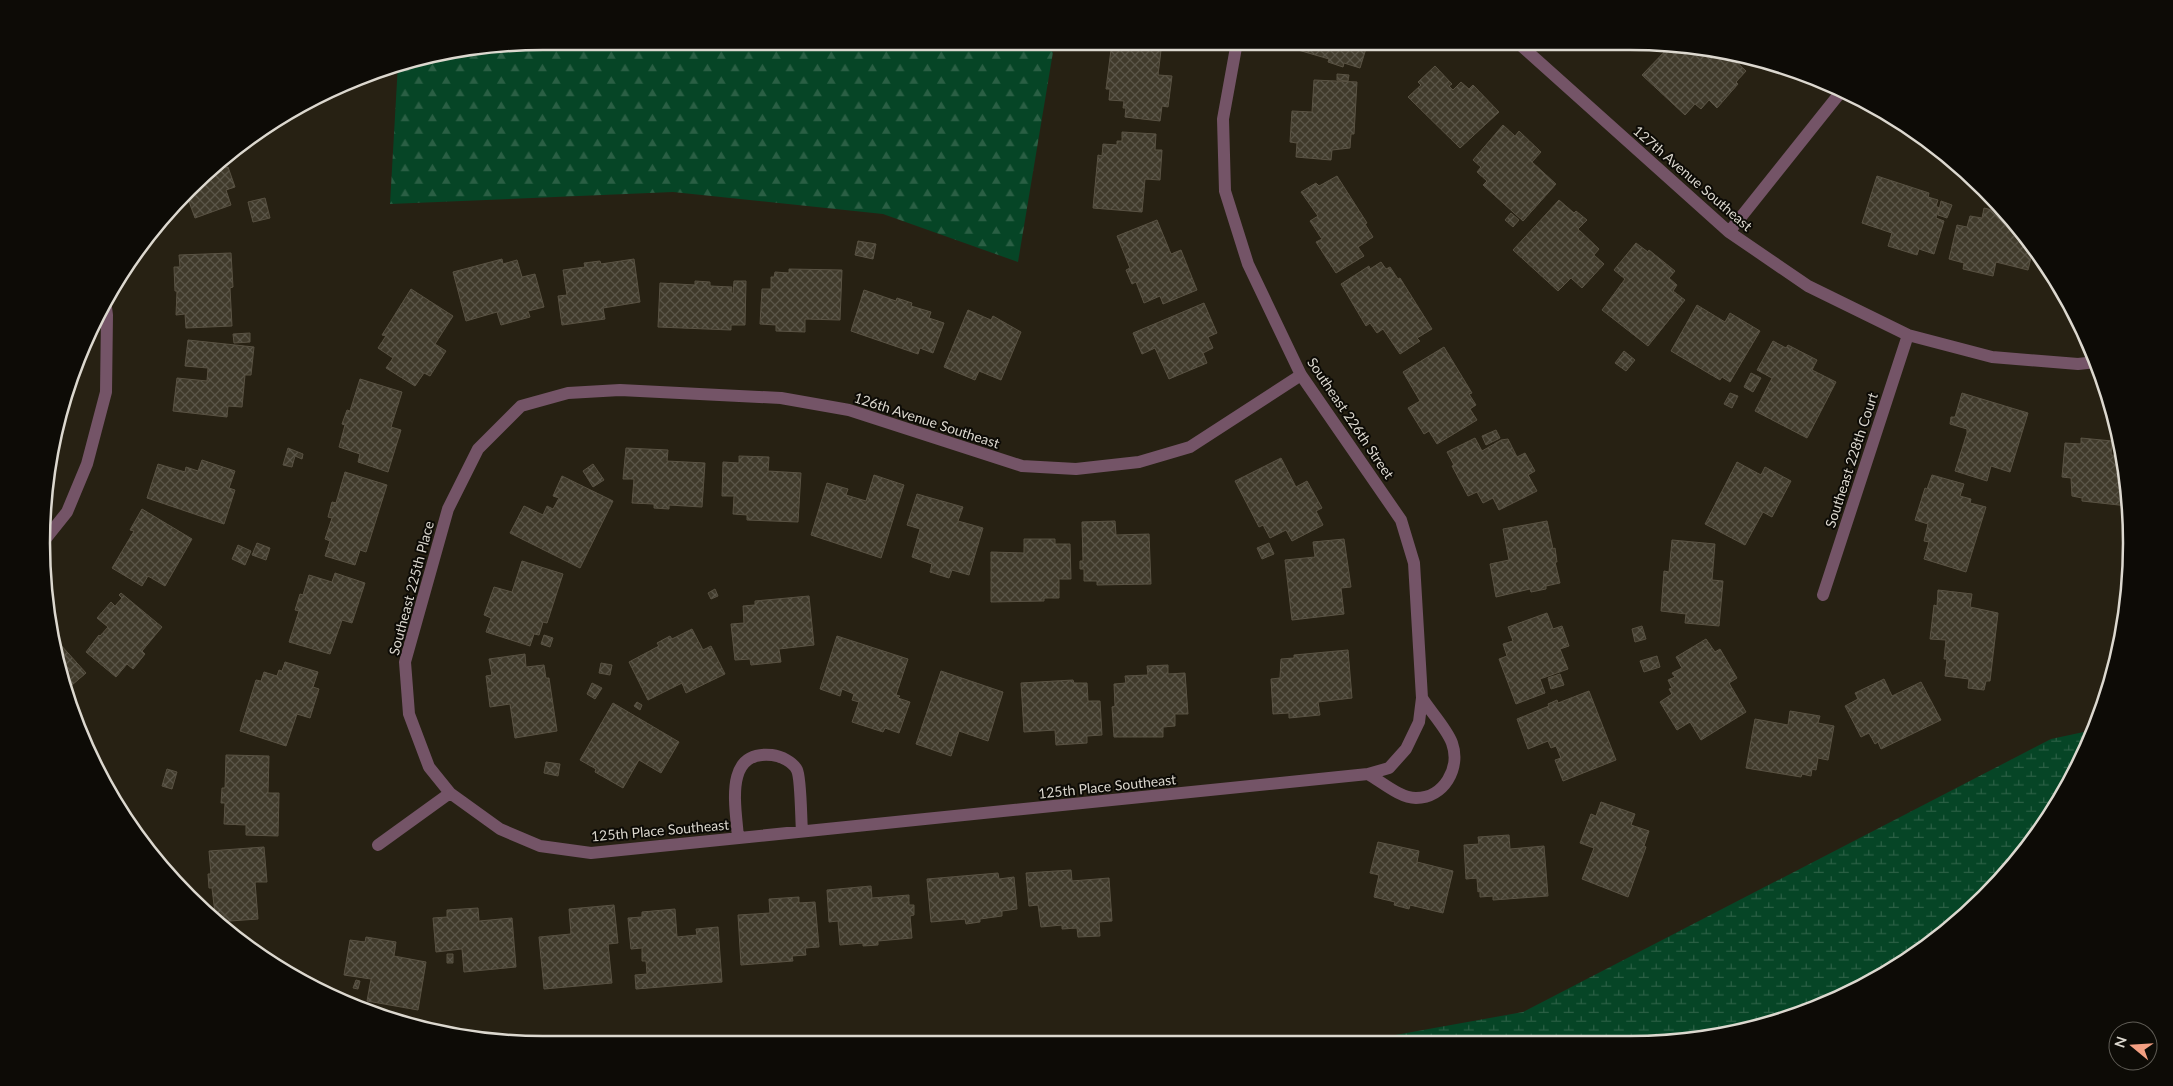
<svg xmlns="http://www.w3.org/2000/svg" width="2173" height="1086" font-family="Lato,sans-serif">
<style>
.forest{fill:url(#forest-firs)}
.wetland{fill:url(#wetland-marsh)}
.building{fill:url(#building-cross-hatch);stroke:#595243}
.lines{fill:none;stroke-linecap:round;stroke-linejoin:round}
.minor{stroke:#745467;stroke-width:12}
.labels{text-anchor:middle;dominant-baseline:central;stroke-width:4;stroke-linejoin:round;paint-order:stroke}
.street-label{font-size:14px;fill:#dcd8cf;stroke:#0d0b06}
.rim{fill:none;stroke:#dcd8cf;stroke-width:2.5}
</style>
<defs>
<pattern id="forest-firs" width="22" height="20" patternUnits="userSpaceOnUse" patternTransform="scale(1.25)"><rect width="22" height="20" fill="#064526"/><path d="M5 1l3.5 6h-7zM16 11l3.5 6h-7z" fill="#2a5f44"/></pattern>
<pattern id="wetland-marsh" width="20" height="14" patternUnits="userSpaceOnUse" patternTransform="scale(1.25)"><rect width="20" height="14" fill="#064526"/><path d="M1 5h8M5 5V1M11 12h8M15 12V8" fill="none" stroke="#2a5f44"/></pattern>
<pattern id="building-cross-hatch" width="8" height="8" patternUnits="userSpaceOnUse" patternTransform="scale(1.25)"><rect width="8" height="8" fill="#403a2b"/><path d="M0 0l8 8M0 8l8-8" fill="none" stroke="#5b5649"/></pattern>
</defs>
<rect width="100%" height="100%" fill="#272113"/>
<!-- forest -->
<path class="forest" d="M543,41l490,1 20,10 -35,210 -135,-48 -210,-22 -283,12 8,-140 47,-13z"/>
<!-- wetland -->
<path class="wetland" d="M2093,730l-13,35 -73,109 -98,86 -87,47 -127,33 -333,1 161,-29 528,-273z"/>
<!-- building -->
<path class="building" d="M1112,42h50l-4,33 14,1 -4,31 -6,-1 -2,15 -35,-4 1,-9h-3l1,-7 -15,-1 1,-11h-4z
M1301,42h67l-8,26 -16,-5 -1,4 -15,-5 1,-3 -31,-9z
M1672,44l29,5 10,9 7,-7 9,2 19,18 -10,11 2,2 -21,24 -8,-8 -8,9 -6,-5 -10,11 -43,-40z
M1435,66l17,18 -3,2 4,4 8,-8 8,7 4,-4 26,27 -39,36 -52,-51 13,-12 -3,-3z
M1337,74l12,1 -1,6 -11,-1z
M1314,80l43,2 -3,52h-3l-1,14 -18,2 -1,10 -35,-3 1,-14 -7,-1 2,-31 20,1z
M1503,125l12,11 4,-5 22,21 -9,10 24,22 -33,37 -40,-36 4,-4 -10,-9 4,-5 -8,-7z
M1122,132l34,2 -1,16h7l-2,30 -15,-1 -3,33 -49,-4 5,-53 4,1 1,-12 14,1v-4h5z
M222,160l3,8 3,-1 7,20 -9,3 5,15 -36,13 -9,-25z
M1337,176l30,47 -2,1 8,13 -15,10 6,9 -28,17 -20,-31 6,-3 -12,-18 8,-5 -17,-24 15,-9 3,3z
M1877,176l52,17 -1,4 10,3 -2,6 3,2 -3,10 8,3 -10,33 -15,-5 -2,6 -29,-9 4,-13 -30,-10z
M265,198l5,20 -17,4 -5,-20z
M1559,200l15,13 2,-2 11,9 -9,9 21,20 -5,6 10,9 -22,24 -11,-10 -13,13 -45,-41z
M1941,201l11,4 -5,13 -9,-3z
M1984,208l25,6 24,35 -5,21 -32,-8 -3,14 -30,-7 1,-6 -15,-4 8,-34 10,2 3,-11 12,2z
M1511,213l8,7 -6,7 -8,-7z
M1157,220l14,34 10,-4 16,40 -34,14 -3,-8 -16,7 -8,-21 -4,2 -6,-14 4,-2 -13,-32z
M858,241l18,3 -3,15 -18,-4z
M1636,243l12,9 1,-2 26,21 -6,7 8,7 -4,6 12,9 -37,46 -46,-36 23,-31 -11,-9z
M231,253l2,34 -3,1 2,38 -46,2 -1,-14 -9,1 1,-24h-2l-1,-24h6l-1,-12z
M502,259l1,5 14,-4 5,17 13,-3 9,33 -16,4 2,6 -29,8 -4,-13 -31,9 -13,-49z
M634,259l6,43 -37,6 2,11 -43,6 -4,-29 9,-1 -4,-25 22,-3 -1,-4 16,-2 1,3z
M1381,262l5,7 4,-2 8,12 2,-1 32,51 -15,9 3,3 -20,13 -17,-25 -6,4 -7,-10 -4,3 -25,-42 28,-18 1,3z
M789,269l53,1 -2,50 -35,-1v13l-29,-1v-6l-16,-1 2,-35h9v-12h3l1,-5 14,1z
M695,281l15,1v4l22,1 -1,6h2l1,-12h12l-1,44h-14v5l-73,-3 2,-44 35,2z
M411,289l42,27 -18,28 11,7 -16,25 -6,-3 -9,13 -29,-18 7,-10 -15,-10 8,-12 -4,-1z
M864,290l32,11 1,-3 15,5 -1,3 20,6 -2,6 15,5 -11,30 -13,-5 -2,6 -67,-23z
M1204,303l13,30 -9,4 5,11 -10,5 4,10 -38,16 -14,-31 -13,6 -9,-21z
M1697,305l28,17 5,-9 30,18 -30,51 -8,-5 -2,3 -49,-29z
M968,310l23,10 2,-4 28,16 -20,48 -22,-9 -4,9 -31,-13z
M250,333v9l-16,1 -1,-9z
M188,340l66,7 -3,28h-6l-3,32 -14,-1 -1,11 -54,-6 4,-33 30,3 1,-13 -23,-2z
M1773,341l13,7 2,-3 29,15 -5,10 24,12 -29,56 -52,-27 17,-33 -15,-8z
M1444,347l28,46 -3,1 7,11 -6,4 7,11 -40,24 -8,-13 -5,3 -16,-26 12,-7 -17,-29z
M1624,351l11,9 -9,11 -11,-8z
M1751,373l10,5 -8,14 -9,-5z
M360,379l42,13 -11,35 10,3 -13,42 -30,-10 2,-8 -21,-7 6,-22 -3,-1 5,-14 3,1z
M1730,393l8,3 -6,12 -8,-4z
M1962,393l66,20 -18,59 -19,-6 -4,15 -32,-10 12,-38v-4l-17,-5 1,-7h4z
M1496,430l4,8 -14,7 -4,-9z
M1475,438l7,13 19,-11 7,-1 9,18 8,-4 10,18 -7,4 9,16 -38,19 -6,-12 -10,5 -6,-11 -9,4 -16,-30 2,-1 -7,-13z
M2081,438l31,3 -1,14 12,1 4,21 1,29 -46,-5v-3l-10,-2 -1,-18 -9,-1 3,-34 16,1z
M288,448l15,6 -1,5 -7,-3 -3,11 -9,-2z
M626,448l42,2 -1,11 38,2 -3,44 -33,-2v4l-15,-1v-4l-22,-1 2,-24h-11z
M739,456l30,1 -1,14 33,2 -3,49 -51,-2v-5l-14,-1 1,-18h-12l1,-34 16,1z
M1281,458l15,29 11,-6 15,27 -6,3 7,14 -31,16 -6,-11 -16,8 -7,-13 -4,2 -24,-46z
M202,460l33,11 -6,17 6,2 -11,34 -77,-26 11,-34 27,8 1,-5 12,4z
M1737,462l24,13 4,-8 26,14 -19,36 -9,-5 -18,33 -40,-21z
M593,464l11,16 -11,7 -10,-16z
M345,472l42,13 -21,67 -6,-2 -5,15 -30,-9 5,-15 -5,-2 7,-21 -4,-1 4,-15 4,1z
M874,475l30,10 -23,73 -70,-23 16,-52 21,6 -2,6 20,6z
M1932,475l32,9 -4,12 11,3 -1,4 16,4 -20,65 -42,-13 5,-17 -5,-1 4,-17 -13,-4 10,-32 2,1z
M562,476l51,25 -33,67 -70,-35 14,-27 19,9 4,-9 6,3 6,-11 -6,-2z
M917,494l46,13 -5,14 25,7 -14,47 -17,-5 -3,8 -19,-6 2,-8 -20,-7 8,-28 -13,-4z
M142,509l50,30 -27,47 -17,-10 -6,10 -30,-18 22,-37 -4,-1z
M1115,521l1,14 33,-1 2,50 -54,1v-4h-13v-12h-4v-8h3l-1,-39z
M1547,521l6,28 2,-1 2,14h-2l5,21 -14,3v3l-15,3 -1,-3 -34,8 -6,-33 19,-4 -6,-31z
M1024,539h31v5h15l1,35h-12v19h-15v3l-53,1v-50l33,1z
M1344,539l7,48 -10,1 3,26 -52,6 -7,-60 30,-3 -2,-15z
M1672,540l43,4 -3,36 11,1 -4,45 -34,-3 1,-9 -25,-3 3,-40 5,1z
M257,543l13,5 -4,12 -14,-5z
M1269,543l5,11 -12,5 -5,-11z
M238,545l13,6 -6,14 -13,-6z
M522,561l41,13 -16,49 -4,-1 -4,13 -5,-1 -4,12 -44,-14 5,-14 -7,-3 10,-28 18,5z
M335,573l30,10 -13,40 -10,-3 -12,34 -41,-12 10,-31 -4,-1 5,-16 3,1 6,-20 23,7z
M715,589l3,7 -7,3 -3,-6z
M1938,590l34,4 -2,13 28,6 -8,68h-4l-2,9 -16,-2 1,-9 -24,-3 2,-17h-3l2,-19 -16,-1 4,-34 3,1z
M121,593l41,34 -20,24 3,3 -12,15 -6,-5 -11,13 -30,-25 13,-17 1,1 8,-9 -11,-9 14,-16 4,4 7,-8 -3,-3z
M809,596l5,49 -35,4 2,13 -30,3 -1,-6 -15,1 -4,-36 13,-1 -1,-17 12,-1v-4z
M1547,613l6,16 9,-3 7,20 -9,3 8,20 -28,10 5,14 -29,11 -17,-45 8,-3 -4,-12 10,-3 -5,-14z
M1642,626l4,13 -11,3 -3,-13z
M692,629l11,21 8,-4 14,28 -39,19 -4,-10 -34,17 -19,-38 30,-16 -2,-3 13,-7 2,3z
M50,633l36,40 -21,18 -7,-18z
M544,635l9,3 -3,9 -9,-3z
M837,636l71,23 -12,36 4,1 -2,2 12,4 -11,31 -14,-5 -2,4 -31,-10 7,-20 -7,-2 2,-6 -12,-5 -2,7 -20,-7z
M1706,639l9,13 5,-3 17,29 -8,5 17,29 -45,28 -11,-18 -13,8 -17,-28 12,-8 -3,-5 3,-1 -4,-8 7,-3 -3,-4 10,-5 -6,-11z
M1348,650l4,48 -34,4 2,13 -31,3v-5l-16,1 -2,-35 9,-1 1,-19 13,-1v-3z
M525,654l1,13 18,-2 2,13h3l8,53 -42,7 -5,-34 -20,3 -4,-31 6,-1 -3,-16z
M1657,656l3,11 -16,5 -4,-11z
M285,662l33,10 -5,15 6,2 -9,29 -13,-4 -11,32 -46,-15 16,-51 5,1 3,-9 13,4 2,-6 3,1z
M601,663l11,2 -2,10 -11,-2z
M1168,665v9l17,-1 3,41h-13v12l-12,1v10h-49l-2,-30 3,-1 -1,-22 12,-1 -1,-7 23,-1 -1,-9z
M941,671l62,21 -15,49 -29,-10 -8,25 -35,-12z
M1560,674l4,11 -13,4 -3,-11z
M1884,679l8,17 29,-14 20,38 -60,29 -3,-7 -3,2 -6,-11 -8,4 -16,-31 13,-7 -3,-6z
M1073,680l1,3h13l1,18h12l2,34 -15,1v7l-31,2 -1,-15 -31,2 -3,-49z
M592,683l10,5 -7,11 -8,-5z
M1589,691l27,69 -53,21 -8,-21 6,-2 -5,-12 -5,2 -3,-7 -20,8 -11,-30 32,-13 -1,-2 9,-4 1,3z
M637,702l5,3 -2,5 -6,-4z
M613,703l66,39 -18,31 -22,-13 -16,28 -28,-16 1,-3 -16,-9z
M1790,711l30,5 -2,7 16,3 -6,34 -10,-2 -2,12 -4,-1 -1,7 -9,-2 -1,3 -55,-9 9,-49 33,6z
M226,755l43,1 -1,37h11l-1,43 -32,-1v-10l-22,-1 1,-21h-4l1,-15h3z
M546,762l14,2 -2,12 -14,-3z
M167,769l10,3 -5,17 -10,-3z
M1601,802l34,12 -4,11 18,6 -5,15 2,1 -18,50 -46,-18 12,-31 -14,-5 11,-29 5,2z
M1509,835l1,14 34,-3 4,50 -55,4v-4l-13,1v-6l-2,1 -1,-14 -11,1 -2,-34 15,-1 -1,-7z
M1378,842l41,9 -2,11 36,9 -10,42 -33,-8 -1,4 -15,-4 1,-3 -21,-5 5,-22 -9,-2z
M264,847l3,35h-12l3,37 -42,3 -4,-34h-3l-1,-14h3l-2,-23z
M1071,870l1,11 37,-3 3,43 -13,1 1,14 -22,1 -1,-9 -15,1v-4l-21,2 -3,-22 -9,1 -3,-33z
M998,873l1,6 15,-2 3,32 -15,2v5l-22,3v3l-14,2 -1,-5 -34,3 -4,-43z
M871,886l1,12 37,-3v10h5v10l-4,1 2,22 -34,3v4l-15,1v-3l-23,2 -2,-24 -9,1 -2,-32z
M799,897v6l16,-1 4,45 -14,1 1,7 -14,1 1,5 -52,4 -3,-50 32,-2 -1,-14z
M614,905l4,38 -10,1 4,39 -68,6 -5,-52 32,-3 -2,-25z
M478,908l1,13 33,-3 4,49 -52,5 -2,-23 -26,3 -3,-34 14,-1v-7z
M675,909l2,28 20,-2 -1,-6 22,-2 4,55 -86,7 -1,-14 12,-1 -1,-13h-4v-13l-11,1 -3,-31 14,-1v-5z
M366,937l30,5 -2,14 32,6 -8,48 -51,-9 4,-22 -27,-4 6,-35 15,2z
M244,942l63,33 -2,5 14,7 -2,3 -74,-46z
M447,954h6v9h-6z
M356,980l4,1 -2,8 -5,-1z"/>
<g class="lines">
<!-- minor -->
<path class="minor" d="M1237,42l-14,77 2,72 23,73 53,111 100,145 13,43 8,135 -3,24 -13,27 -17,19 -21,6 -777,79 -51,-7 -40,-17 -50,-36 -21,-26 -20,-53 -4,-52 43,-153 30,-60 43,-43 47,-13 52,-3 161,8 68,12 173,56 54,3 63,-7 51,-15 111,-72
M1517,42l212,190 79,54 100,49 84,22 86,7 18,-2
M1729,232l111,-139
M43,542l24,-30 20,-48 19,-72 1,-77 -2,-15
M1823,595l85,-260
M1368,774c14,8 32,24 48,24 28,0 45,-30 36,-55 -5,-14 -22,-32 -30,-45
M738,838c-2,-31 -15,-88 34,-83 9,1 21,7 25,15 4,8 4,50 5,61
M378,845l72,-52"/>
</g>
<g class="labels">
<!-- street labels -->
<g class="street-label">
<text transform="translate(1693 178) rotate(41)">127th Avenue Southeast</text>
<text transform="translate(1351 418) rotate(56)">Southeast 226th Street</text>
<text transform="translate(927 420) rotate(18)">126th Avenue Southeast</text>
<text transform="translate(1851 460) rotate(-72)">Southeast 228th Court</text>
<text transform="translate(411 588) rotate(-75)">Southeast 225th Place</text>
<text transform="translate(1107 786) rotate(-6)">125th Place Southeast</text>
<text transform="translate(660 830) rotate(-5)">125th Place Southeast</text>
</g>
</g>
<!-- crop -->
<path d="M0 0H2173V1086H0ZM543 50H1630A493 493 0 0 1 2123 543V543A493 493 0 0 1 1630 1036H543A493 493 0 0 1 50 543V543A493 493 0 0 1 543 50Z" fill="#0d0b06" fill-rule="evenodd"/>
<path class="rim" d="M543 50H1630A493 493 0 0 1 2123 543V543A493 493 0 0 1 1630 1036H543A493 493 0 0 1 50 543V543A493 493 0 0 1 543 50Z"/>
<!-- north arrow -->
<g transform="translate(2133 1046) rotate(288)"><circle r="24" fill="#0d0b06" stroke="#605d56"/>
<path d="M0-4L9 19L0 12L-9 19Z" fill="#f39f82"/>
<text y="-8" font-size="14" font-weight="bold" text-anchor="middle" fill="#dcd8cf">N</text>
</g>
</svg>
